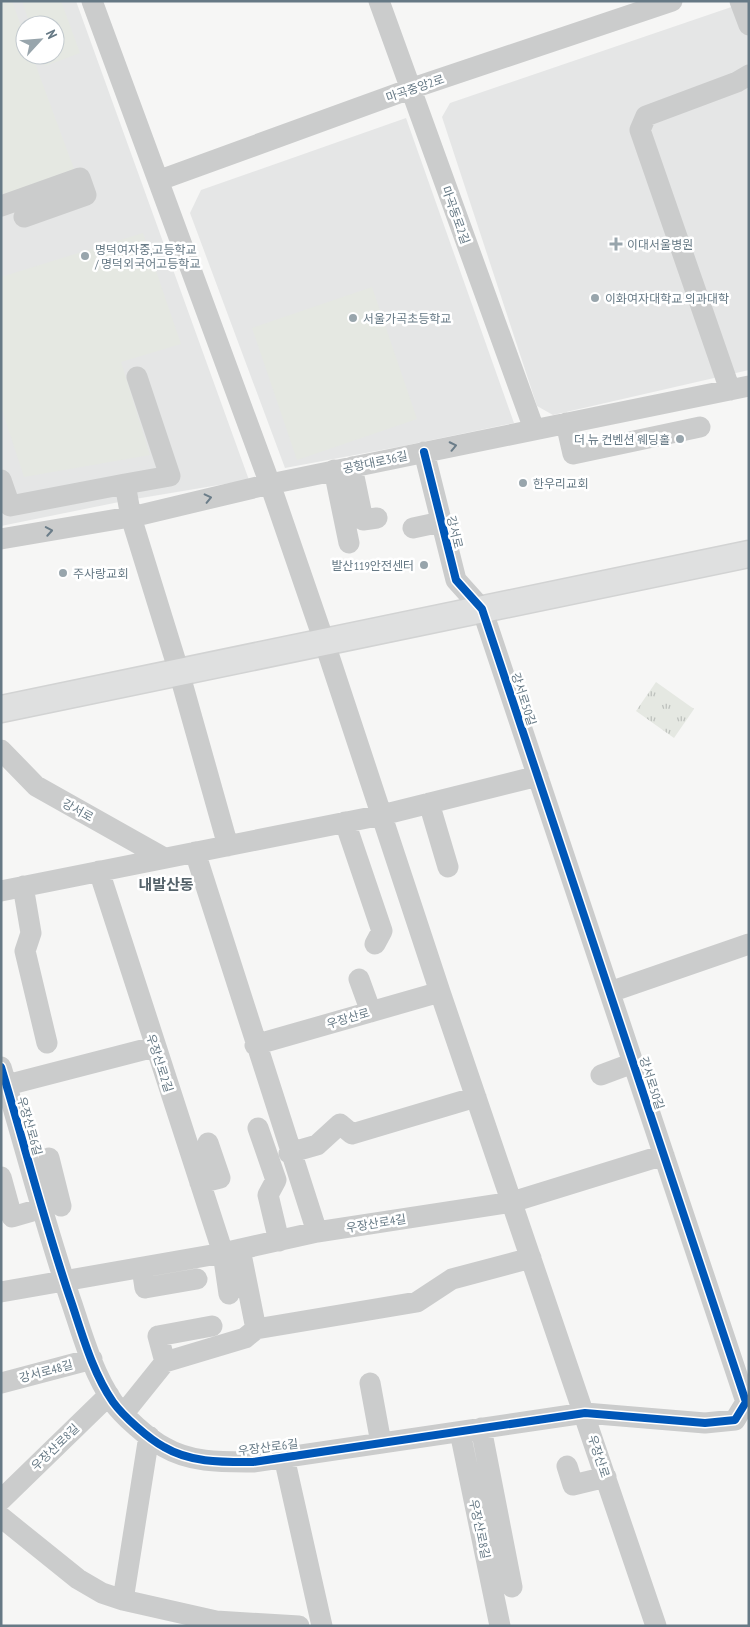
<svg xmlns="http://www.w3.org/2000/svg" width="750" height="1627" font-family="'PT Sans Narrow','Noto Sans KR',sans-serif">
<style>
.built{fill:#e5e6e6;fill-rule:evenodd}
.grass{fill:#e5e8e2}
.park{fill:url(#park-tufts)}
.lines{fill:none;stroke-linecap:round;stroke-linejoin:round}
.major-casing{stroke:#d2d3d3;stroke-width:29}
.minor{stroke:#cbcccc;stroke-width:21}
.major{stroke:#dfe0e0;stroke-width:26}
.cycleway-casing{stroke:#fff;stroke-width:11}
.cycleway{stroke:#0057b8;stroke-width:8}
.oneway{stroke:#6b7d89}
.poi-dot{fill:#98a5ac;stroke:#fff;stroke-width:2}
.labels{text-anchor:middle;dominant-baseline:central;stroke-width:5;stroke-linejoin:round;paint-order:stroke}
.street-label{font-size:12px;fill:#667985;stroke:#fff}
.poi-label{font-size:12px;fill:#667985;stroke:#fff;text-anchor:start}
.quarter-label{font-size:15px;font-weight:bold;fill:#54626a;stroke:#fff}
</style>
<defs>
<pattern id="park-tufts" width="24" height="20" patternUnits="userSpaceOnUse" patternTransform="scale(1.25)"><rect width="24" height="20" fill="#e5e8e2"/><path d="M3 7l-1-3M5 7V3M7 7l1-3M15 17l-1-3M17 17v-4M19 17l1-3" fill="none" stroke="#bdc1bd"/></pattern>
</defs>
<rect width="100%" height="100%" fill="#f6f6f5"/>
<!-- built -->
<path class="built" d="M1,1h75l173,479 -120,20 -128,26zM25,25h30v30h-30z
M749,1v369l-196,45 -16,-9 -95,-289 8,-14z
M406,118l108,305 -111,23 -118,22 -95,-255 11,-23z"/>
<!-- grass -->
<path class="grass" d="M1,1h11l13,36v18h7l42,114 -73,27z
M22,1h39l19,52 -35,13 -4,-11h14v-30h-25z
M143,233l38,111 -60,18 29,93 -126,22 -23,-70v-130z
M372,287l45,132 -120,41 -45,-132z"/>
<!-- park -->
<path class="park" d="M656,682l38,27 -20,29 -38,-27z"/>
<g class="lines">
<!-- major casing -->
<g class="major-casing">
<path id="major" d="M1,709l748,-155"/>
</g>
<!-- minor -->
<path class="minor" d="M92,1l178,483 54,157 116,351 216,634
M379,1l155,428
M740,1l9,24
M160,180l250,-91 262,-88
M1,206l79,-28 6,17 -62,22
M730,390l-90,-260 6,-14 91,-34 12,-7
M566,423l7,31 127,-27
M352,467l11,53 14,-2
M334,470l15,73
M1,480l9,26 115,-22 6,33 48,155 49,174
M125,484l45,-8 -33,-99
M413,528l28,-6
M1,539l135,-23 134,-32 479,-98
M1,750l35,36 128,72
M429,803l19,64
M345,822l37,109 -7,13
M195,852l122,380
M99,871l124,382 6,41
M23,886l8,47 -6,18 22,92
M1,891l381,-76 156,-39
M359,979l12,33
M610,992l139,-48
M255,1045l185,-53
M1,1067c24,79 44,159 71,237 11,33 21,69 41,98 10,14 36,37 51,45 27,16 59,15 89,15l332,-49 120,10 30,-3 11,-18 -264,-793 -26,-29 -32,-128
M601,1075l32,-12
M7,1085l147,-38
M258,1128l18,52 -8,15 11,46
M289,1153l28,-8 23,-21 12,10 124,-37
M49,1158l12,48
M1,1177l11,40 31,-9
M200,1183l20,-5 -12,-35
M240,1249l16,80
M142,1268l3,20 52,-9
M1,1292l222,-39 94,-21 195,-30 152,-47
M256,1329l161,-27 35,-23 79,-21
M165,1362l-7,-26 54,-10
M1,1383l91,-24
M370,1383l11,60
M124,1413l41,-51 80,-24 11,-9
M481,1428l31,159
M460,1432l40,194
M284,1457l38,169
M567,1466l6,19 33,-8
M1,1500l108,-105
M1,1517l77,62 24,14 21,7 93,21 83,5
M123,1600l26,-164"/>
<!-- major -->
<use href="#major" class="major"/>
<!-- cycleway casing -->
<g class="cycleway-casing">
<path id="cycleway" d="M1,1067c24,79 44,159 71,237 11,33 21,69 41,98 10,14 36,37 51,45 27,16 59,15 89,15l332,-49 120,10 30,-3 11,-18 -264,-793 -26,-29 -32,-128"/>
</g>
<!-- cycleway -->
<use href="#cycleway" class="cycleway"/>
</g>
<!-- one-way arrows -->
<defs><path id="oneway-chevron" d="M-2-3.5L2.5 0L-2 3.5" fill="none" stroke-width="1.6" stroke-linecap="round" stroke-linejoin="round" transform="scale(1.25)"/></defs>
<g class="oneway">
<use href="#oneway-chevron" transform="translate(453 446) rotate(-12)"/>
<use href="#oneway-chevron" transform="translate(208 498) rotate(-13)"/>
<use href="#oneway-chevron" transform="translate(49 531) rotate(-10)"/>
</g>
<!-- markers -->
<g class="poi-dot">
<path d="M613.5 236.5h5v5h5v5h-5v5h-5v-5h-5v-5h5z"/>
<circle cx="85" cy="256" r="5"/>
<circle cx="595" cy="298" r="5"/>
<circle cx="353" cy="318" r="5"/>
<circle cx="680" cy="439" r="5"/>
<circle cx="523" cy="483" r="5"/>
<circle cx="424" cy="565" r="5"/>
<circle cx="63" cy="573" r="5"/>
</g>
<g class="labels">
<!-- street labels -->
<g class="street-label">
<text transform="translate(415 88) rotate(-19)">마곡중앙2로</text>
<text transform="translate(456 215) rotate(70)">마곡동로2길</text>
<text transform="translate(375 462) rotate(-12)">공항대로36길</text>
<text transform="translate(455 532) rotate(76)">강서로</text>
<text transform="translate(524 699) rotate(72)">강서로50길</text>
<text transform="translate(78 810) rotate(29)">강서로</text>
<text transform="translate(348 1018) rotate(-16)">우장산로</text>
<text transform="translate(160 1063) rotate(72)">우장산로2길</text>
<text transform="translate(652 1083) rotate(72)">강서로50길</text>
<text transform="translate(30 1126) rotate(74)">우장산로6길</text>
<text transform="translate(376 1223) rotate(-9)">우장산로4길</text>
<text transform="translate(46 1371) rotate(-15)">강서로48길</text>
<text transform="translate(55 1447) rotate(-44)">우장산로8길</text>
<text transform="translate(268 1447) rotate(-7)">우장산로6길</text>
<text transform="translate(599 1456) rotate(72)">우장산로</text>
<text transform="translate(480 1529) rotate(78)">우장산로8길</text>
</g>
<!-- poi labels -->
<g class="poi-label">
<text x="627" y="244">이대서울병원</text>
<text x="95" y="249">명덕여자중,고등학교<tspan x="95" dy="14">/ 명덕외국어고등학교</tspan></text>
<text x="605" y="298">이화여자대학교 의과대학</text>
<text x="363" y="318">서울가곡초등학교</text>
<text x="670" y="439" text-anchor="end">더 뉴 컨벤션 웨딩홀</text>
<text x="533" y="483">한우리교회</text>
<text x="414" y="565" text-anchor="end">발산119안전센터</text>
<text x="73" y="573">주사랑교회</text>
</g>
<!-- quarter labels -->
<g class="quarter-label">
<text x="166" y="884">내발산동</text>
</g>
</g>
<!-- border -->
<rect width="750" height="1627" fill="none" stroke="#667985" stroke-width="5"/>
<!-- north arrow -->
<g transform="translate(40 40) rotate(64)"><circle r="24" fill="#ffffff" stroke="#c2c9ce"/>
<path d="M0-4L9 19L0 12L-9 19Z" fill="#98a5ac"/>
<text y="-8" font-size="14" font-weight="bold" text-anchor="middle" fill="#667985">N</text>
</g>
</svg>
